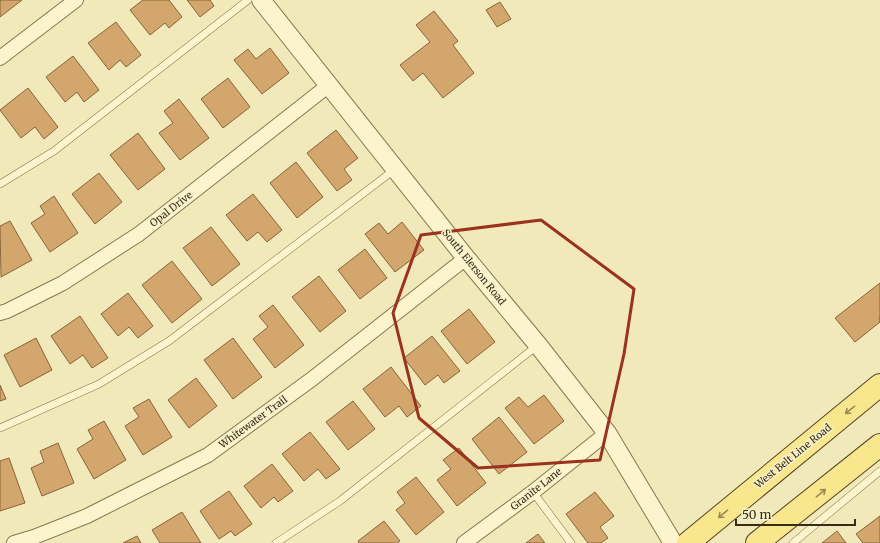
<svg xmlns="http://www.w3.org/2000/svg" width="880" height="543" font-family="Merriweather,serif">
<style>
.building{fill:#d2a66d;stroke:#896437}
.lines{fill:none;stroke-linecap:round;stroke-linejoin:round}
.service-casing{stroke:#887753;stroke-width:8}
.minor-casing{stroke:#887753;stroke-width:16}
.tertiary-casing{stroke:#887753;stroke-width:20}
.primary-casing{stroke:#554428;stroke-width:24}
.service{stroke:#fbf4cd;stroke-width:7}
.minor{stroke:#fbf4cd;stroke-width:14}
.tertiary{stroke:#fbf4cd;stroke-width:18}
.primary{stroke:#f9e78d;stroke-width:22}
.oneway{stroke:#988a53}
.marked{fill:none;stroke:#9b311f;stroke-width:3;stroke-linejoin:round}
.labels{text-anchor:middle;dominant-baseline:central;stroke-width:3;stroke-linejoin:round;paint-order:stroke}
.street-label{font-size:10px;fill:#362c19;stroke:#f8f1ca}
</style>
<rect width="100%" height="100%" fill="#f1e9ba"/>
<!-- building -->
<path class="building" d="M0,0h22l-22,17z
M143,0h26l13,17 -13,11 -4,-5 -15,12 -20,-25z
M187,0h23l4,6 -14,11z
M500,2l11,17 -14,8 -11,-17z
M434,11l24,30 -5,4 21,28 -31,25 -20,-25 -10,8 -13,-16 30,-23 -14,-17z
M116,22l25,33 -15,12 -6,-7 -11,10 -21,-27z
M270,48l19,25 -27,21 -28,-34 14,-11 8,10z
M73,56l26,34 -15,12 -7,-10 -12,10 -19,-25z
M228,78l22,29 -27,21 -22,-29z
M28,88l30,39 -14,12 -9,-12 -14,11 -21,-28z
M179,99l30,39 -29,22 -21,-27 14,-10 -9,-12z
M336,130l22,28 -14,11 8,11 -15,11 -30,-38z
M138,133l27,36 -27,21 -28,-35z
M296,162l27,35 -26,21 -27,-35z
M99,173l23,29 -27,22 -23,-30z
M253,194l29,36 -15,12 -9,-10 -11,9 -21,-26z
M54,196l24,37 -28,19 -19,-29 14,-9 -5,-8z
M10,221l22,39 -31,17 -1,-51z
M402,222l22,28 -29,22 -30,-38 14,-11 9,11z
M211,227l29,37 -28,22 -29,-38z
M365,249l22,29 -27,21 -22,-29z
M172,261l30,38 -30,24 -30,-38z
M319,276l27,35 -26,21 -28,-35z
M880,283v34l-1,1 1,4 -25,20 -20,-24z
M128,293l25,33 -15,12 -9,-11 -11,9 -17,-22z
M273,305l31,40 -29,23 -22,-29 15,-12 -9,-11z
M469,309l26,33 -28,22 -26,-33z
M80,316l28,42 -16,10 -9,-13 -13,9 -19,-28z
M432,336l28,35 -16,12 -6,-8 -13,10 -21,-27z
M36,338l16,32 -32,17 -16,-32z
M233,338l29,39 -29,22 -29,-39z
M391,367l30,39 -14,11 -8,-11 -14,11 -22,-28z
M196,378l21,28 -28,22 -21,-28z
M0,385l6,14 -6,2z
M544,395l20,26 -30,23 -29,-36 14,-11 9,10z
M149,399l23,38 -29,18 -18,-29 14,-9 -6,-9z
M353,401l22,28 -27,21 -22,-28z
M499,417l28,35 -28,22 -27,-35z
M104,421l22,39 -32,19 -17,-30 16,-10 -5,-9z
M310,432l30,37 -14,10 -8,-10 -14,12 -22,-27z
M58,443l16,40 -32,13 -11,-28 13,-6 -4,-11z
M459,448l27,35 -29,23 -20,-26 14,-11 -8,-9z
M9,458l16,45 -25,8v-50z
M272,464l21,27 -15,11 -4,-5 -13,11 -17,-22z
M416,477l28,35 -28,23 -20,-25 9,-7 -8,-11z
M229,491l23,33 -17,12 -4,-5 -12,8 -19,-28z
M595,492l19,24 -14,11 8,11 -7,5h-13l-22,-29z
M182,512l19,31h-41l-8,-13z
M880,516v27h-17l-7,-9z
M384,521l16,20 -3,2h-38l-1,-2z
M837,531l9,12h-24z
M538,534l7,9h-19z
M137,536l4,7h-18z"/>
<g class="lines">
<!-- service casing -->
<g class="service-casing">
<path id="service" d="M0,184l54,-33 194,-151
M0,428l99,-44 70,-43 225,-171
M533,492l38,51
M276,543l64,-42 198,-156
M793,543l87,-72"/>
</g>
<!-- minor casing -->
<g class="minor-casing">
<path id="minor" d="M0,58l76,-58
M0,313l7,-2 56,-28 76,-49 190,-149
M14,543l20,-6 53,-21 121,-61 104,-76 154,-121
M464,543l69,-51 74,-59"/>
</g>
<!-- tertiary casing -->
<g class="tertiary-casing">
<path id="tertiary" d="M261,0l205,258 72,87 69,88 66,110"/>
</g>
<!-- primary casing -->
<g class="primary-casing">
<path id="primary" d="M688,543l192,-158
M757,543l123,-98"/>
</g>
<!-- service -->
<use href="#service" class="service"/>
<!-- minor -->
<use href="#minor" class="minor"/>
<!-- tertiary -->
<use href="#tertiary" class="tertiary"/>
<!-- primary -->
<use href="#primary" class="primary"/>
</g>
<!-- one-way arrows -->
<defs><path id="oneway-shaft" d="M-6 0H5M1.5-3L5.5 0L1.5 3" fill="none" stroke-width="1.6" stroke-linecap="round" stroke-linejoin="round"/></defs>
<g class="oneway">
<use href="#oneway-shaft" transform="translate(850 410) rotate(141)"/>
<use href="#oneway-shaft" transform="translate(821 493) rotate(-39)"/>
<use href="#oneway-shaft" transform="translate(723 514) rotate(140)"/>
</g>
<!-- marked area -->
<path class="marked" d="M541,220l93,69 -10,65 -24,106 -122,8 -59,-50 -26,-105 28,-78z"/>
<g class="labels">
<!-- street labels -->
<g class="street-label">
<text transform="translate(171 209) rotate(-38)">Opal Drive</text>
<text transform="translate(474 267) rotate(51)">South Elerson Road</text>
<text transform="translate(253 422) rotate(-36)">Whitewater Trail</text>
<text transform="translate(793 456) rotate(-39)">West Belt Line Road</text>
<text transform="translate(536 489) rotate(-38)">Granite Lane</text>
</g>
</g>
<!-- scale -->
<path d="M736 519v6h119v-6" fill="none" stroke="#362c19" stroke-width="2"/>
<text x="742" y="519" font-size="12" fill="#362c19" stroke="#f8f1ca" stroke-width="3" paint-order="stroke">50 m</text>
</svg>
